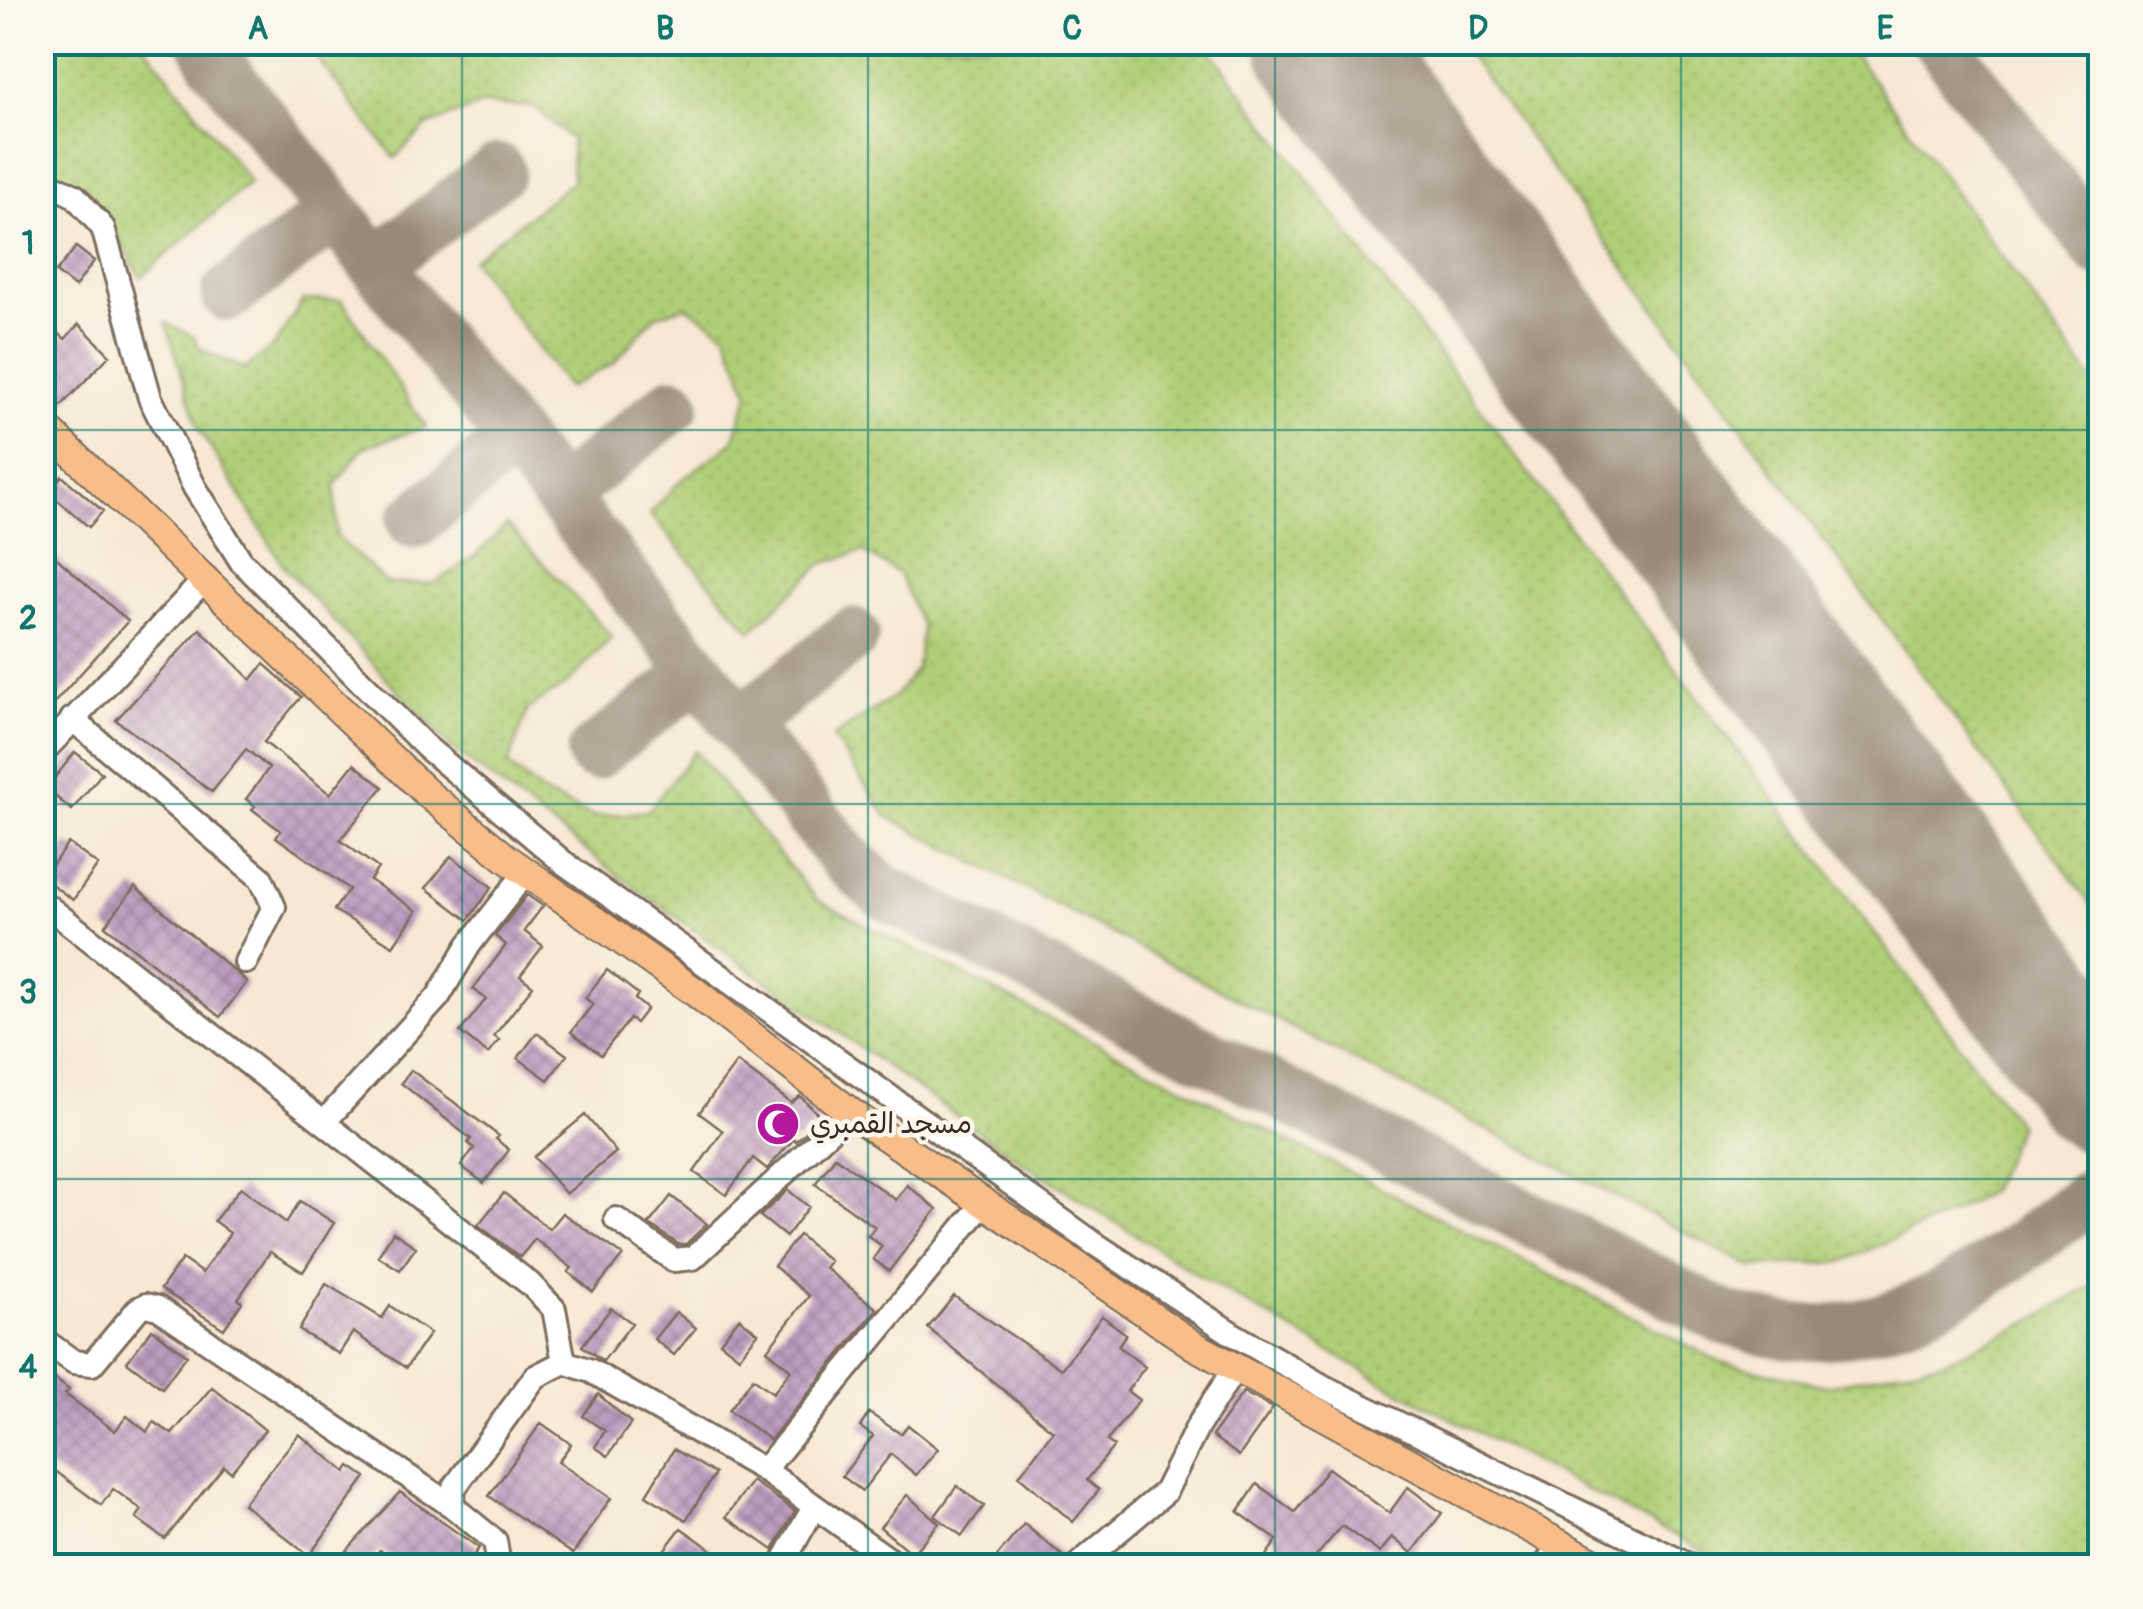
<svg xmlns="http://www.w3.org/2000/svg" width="2143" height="1609" font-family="Pangolin,'Playpen Sans Arabic',sans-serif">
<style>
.grass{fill:url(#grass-dots);stroke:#757c4a;stroke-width:2.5}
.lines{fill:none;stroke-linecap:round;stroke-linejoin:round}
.taxiway{stroke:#988978;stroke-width:55}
.runway{stroke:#988978;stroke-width:135}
.building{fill:url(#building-cross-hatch)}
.minor-casing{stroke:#7c6c5d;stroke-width:28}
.major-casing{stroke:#7c6c5d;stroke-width:32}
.minor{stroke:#fff;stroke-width:22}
.major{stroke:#f8bd88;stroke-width:28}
.grid{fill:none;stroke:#0f766e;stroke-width:2.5;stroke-opacity:0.55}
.labels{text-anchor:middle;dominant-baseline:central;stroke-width:9;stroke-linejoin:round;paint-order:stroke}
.poi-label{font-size:28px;fill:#3b2a1e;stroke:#fbf7ec;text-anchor:start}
.neatline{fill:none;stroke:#0f766e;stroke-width:4}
.grid-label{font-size:32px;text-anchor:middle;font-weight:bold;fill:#0f766e}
</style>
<defs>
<pattern id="grass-dots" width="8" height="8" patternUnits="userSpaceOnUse" patternTransform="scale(2.5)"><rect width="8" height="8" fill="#afcf77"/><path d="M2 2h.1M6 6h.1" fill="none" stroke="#97b266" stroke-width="1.8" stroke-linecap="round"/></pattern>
<pattern id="building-cross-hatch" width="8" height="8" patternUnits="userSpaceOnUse" patternTransform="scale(2.5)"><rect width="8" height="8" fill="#be9cc0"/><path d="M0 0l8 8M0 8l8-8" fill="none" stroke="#9c7f9b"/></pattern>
</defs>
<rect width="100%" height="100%" fill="#fbf7ec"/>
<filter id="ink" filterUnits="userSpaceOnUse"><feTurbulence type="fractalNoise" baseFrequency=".01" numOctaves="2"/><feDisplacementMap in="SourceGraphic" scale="20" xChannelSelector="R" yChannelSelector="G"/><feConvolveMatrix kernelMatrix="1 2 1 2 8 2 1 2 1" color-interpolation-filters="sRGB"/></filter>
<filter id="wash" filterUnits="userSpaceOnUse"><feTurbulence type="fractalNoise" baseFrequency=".0048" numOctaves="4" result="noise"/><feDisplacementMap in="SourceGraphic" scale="40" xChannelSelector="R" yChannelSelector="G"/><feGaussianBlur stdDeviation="2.25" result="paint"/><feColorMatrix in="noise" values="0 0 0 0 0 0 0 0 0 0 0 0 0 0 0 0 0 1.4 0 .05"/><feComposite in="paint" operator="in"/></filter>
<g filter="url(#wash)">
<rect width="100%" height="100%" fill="#f6e8d3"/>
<!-- grass -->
<path class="grass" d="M43,43h100l107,139 -109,95 -54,-88 -44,-21z
M305,43h900l814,1082 -29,66 -42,24 -106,47 -91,5 -865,-451 -53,-79 63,-42 21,-27 5,-41 -23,-53 -36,-23 -41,13 -71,67 -101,-117 29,-32 54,-40 16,-49 -23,-60 -40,-27 -31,10 -41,47 -46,25 -96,-128 100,-78 -1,-43 -36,-32 -52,-3 -56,22 -32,32z
M1460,43h386l254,348v526z
M303,300h39l84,127 -62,20 -29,38 2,52 51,47 47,-1 40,-27 32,-31 105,112 -44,46 -40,26 -20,56 35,28 50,24 55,-6 47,-60 122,149 904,462 105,24 119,-25 83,-38 64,-37h8v280h-368l-341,-179 -187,-108 -187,-120 -375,-266 -191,-145 -166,-180 -86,-139 -33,-106 28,14 6,12 45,20 29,-23z"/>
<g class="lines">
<!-- taxiway -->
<path class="taxiway" d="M205,42l10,19 630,797 36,32 844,428c22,5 45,13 68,14 113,8 210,-71 295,-134l12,-1
M1940,42l160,208
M376,265l122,-94
M228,294l107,-81
M559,496l114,-92
M414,521l100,-81
M740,725l112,-90
M594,753l104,-80
M2081,1060l19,7"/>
<!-- runway -->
<path class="runway" d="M1323,42l777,1044"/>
</g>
<g id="blocks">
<!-- building -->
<path class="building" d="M76,247l18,14 -19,26 -19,-15z
M42,318l23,21 14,-15 31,31 -51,53 -17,-16z
M62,476l41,35 -14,16 -41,-35z
M42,545l86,76 -74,82 -12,-10z
M200,629l51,51 13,-16 37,33 -37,45 66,52 24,-30 29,23 -43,53 38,28 -8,12 47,31 -24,35 -59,-36 15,-21 -73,-52 5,-6 -29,-22 3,-3 -9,-7 23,-31 -23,-19 -34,43 -96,-72z
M75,752l27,21 -30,37 -26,-21z
M68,843l30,22 -25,35 -30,-22z
M451,856l41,31 -24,33 -42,-32z
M135,887l112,95 -27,35 -115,-91z
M527,895l16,11 -19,25 19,15 -23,30 13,10 -39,50 5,4 -11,14 -28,-22 26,-33 -13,-10 33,-44 -11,-9z
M607,970l31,24 -3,5 12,10 -11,14 -6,-4 -29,36 -30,-23 22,-28 -8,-6z
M537,1033l30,22 -19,25 -30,-22z
M737,1062l54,41 9,-7 22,22 -26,23 -2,-2 -27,30 -14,-11 -27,37 -32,-23 29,-41 -24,-18z
M411,1070l88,66 -3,3 13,11 -25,33 -23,-17 13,-18 -6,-5 3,-4 -70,-56z
M585,1115l31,37 -50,42 -32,-37z
M835,1157l61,43 11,-15 30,24 -48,62 -16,-12 9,-13 -14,-10 7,-9 -60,-43z
M241,1187l45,36 14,-22 34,22 -31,49 -33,-20 -32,47 4,3 -18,27 -63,-40 21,-30 20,14 28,-40 -16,-12z
M788,1190l21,17 -23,30 -26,-21z
M504,1193l45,36 13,-16 61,42 -30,37 -25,-20 4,-4 -37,-29 -15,18 -42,-32z
M671,1196l36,28 -21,20h-8l-29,-20z
M393,1232l23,15 -16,23 -22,-14z
M799,1235l31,26 -5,7 52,41 -107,131 -41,-30 24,-32 20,15 18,-23 -24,-20 42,-54 -35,-30z
M326,1284l56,34 8,-12 40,27 -24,35 -53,-36 -14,22 -40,-24z
M954,1296l107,73 41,-53 24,18 -8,12 27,21 -18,24 12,9 -32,41 7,5 -27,34 12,10 -26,32 -54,-46 34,-45 -125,-103z
M611,1308l21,15 -29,38 -21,-15z
M676,1312l20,16 -22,27 -20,-16z
M739,1318l19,15 -19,24 -19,-15z
M152,1329l35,26 -25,33 -35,-26z
M42,1368l27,22 -4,4 50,37 12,-15 20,16 7,-10 18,12 40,-47 53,43 -34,42 -7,-6 -59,73 -29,-21 6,-8 -29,-21 -12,16 -59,-44z
M1243,1392l30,16 -34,48 -27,-20z
M598,1394l33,29 -23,33 -13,-9 10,-16 -22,-15z
M869,1413l32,21 7,-9 30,24 -22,26 -25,-21 -29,37 -20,-15 31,-40 -13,-9z
M541,1423l30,21 -13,18 53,36 -38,56 -84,-58z
M299,1434l47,38 4,-6 16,11 -57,79 -66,-52z
M674,1449l41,25 -29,46 -40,-25z
M1328,1468l61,45 19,-26 34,26 -30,40 -20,-16 -12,16 -38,-27 -34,40h-29l-14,-9 12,-17 -39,-28 19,-28 38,28z
M752,1481l43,30 -22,39 -47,-33z
M957,1486l27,20 -22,30 -27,-20z
M400,1492l79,56 -13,18h-65l-21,-16 -14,16h-11l-13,-10z
M907,1495l32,28 -27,31 -32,-27z
M1024,1524l40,33 -8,9h-67z
M681,1528l31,22 -12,16h-20l-18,-13z"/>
</g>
</g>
<g filter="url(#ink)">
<use href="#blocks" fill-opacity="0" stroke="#7c6c5d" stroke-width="2.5"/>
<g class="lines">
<!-- minor casing -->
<g class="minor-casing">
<path id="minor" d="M42,180l33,16 28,32 47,170 45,90 46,73 184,185 139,117 528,379 139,91 95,55 364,178
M72,719l189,159 13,29 -28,55
M42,753l164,-175
M42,902l488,382 24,25 10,53
M324,1122l114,-125 31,-52 57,-73
M616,1219l58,41 19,-2 157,-146
M42,1339l32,23 18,2 46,-55 8,-4 12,3 294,198
M764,1470l218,-265
M499,1566l-4,-25 -43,-35 2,-18 81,-111 29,-15 27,9 173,99 134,96
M781,1566l32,-57
M1077,1566l88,-74 33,-66 37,-58
M1545,1566l14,-21"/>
</g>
<!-- major casing -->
<g class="major-casing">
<path id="major" d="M42,424l386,370 78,64 189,134 155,120 345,234 405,220"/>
</g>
<!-- minor -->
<use href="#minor" class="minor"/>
<!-- major -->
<use href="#major" class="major"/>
</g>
</g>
<!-- grid -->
<path class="grid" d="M462,42v1524M868,42v1524M1275,42v1524M1681,42v1524M42,430h2058M42,804h2058M42,1179h2058"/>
<!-- icons -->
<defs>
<g id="mosque-disc" transform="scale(2.25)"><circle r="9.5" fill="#b5179e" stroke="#fbf7ec"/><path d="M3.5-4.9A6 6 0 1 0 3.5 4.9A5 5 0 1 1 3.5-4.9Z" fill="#fff"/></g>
</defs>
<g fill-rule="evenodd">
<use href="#mosque-disc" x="778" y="1124"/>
</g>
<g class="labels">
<!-- poi labels -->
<g class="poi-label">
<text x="810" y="1124">مسجد القمبري</text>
</g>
</g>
<!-- margin -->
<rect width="2143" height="1609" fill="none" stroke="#fbf7ec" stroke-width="110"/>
<rect x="55" y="55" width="2033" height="1499" class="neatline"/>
<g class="grid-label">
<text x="258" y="39">A</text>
<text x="665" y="39">B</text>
<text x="1072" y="39">C</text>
<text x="1478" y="39">D</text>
<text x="1885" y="39">E</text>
<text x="28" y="254">1</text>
<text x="28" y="629">2</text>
<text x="28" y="1003">3</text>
<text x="28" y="1378">4</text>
</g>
</svg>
